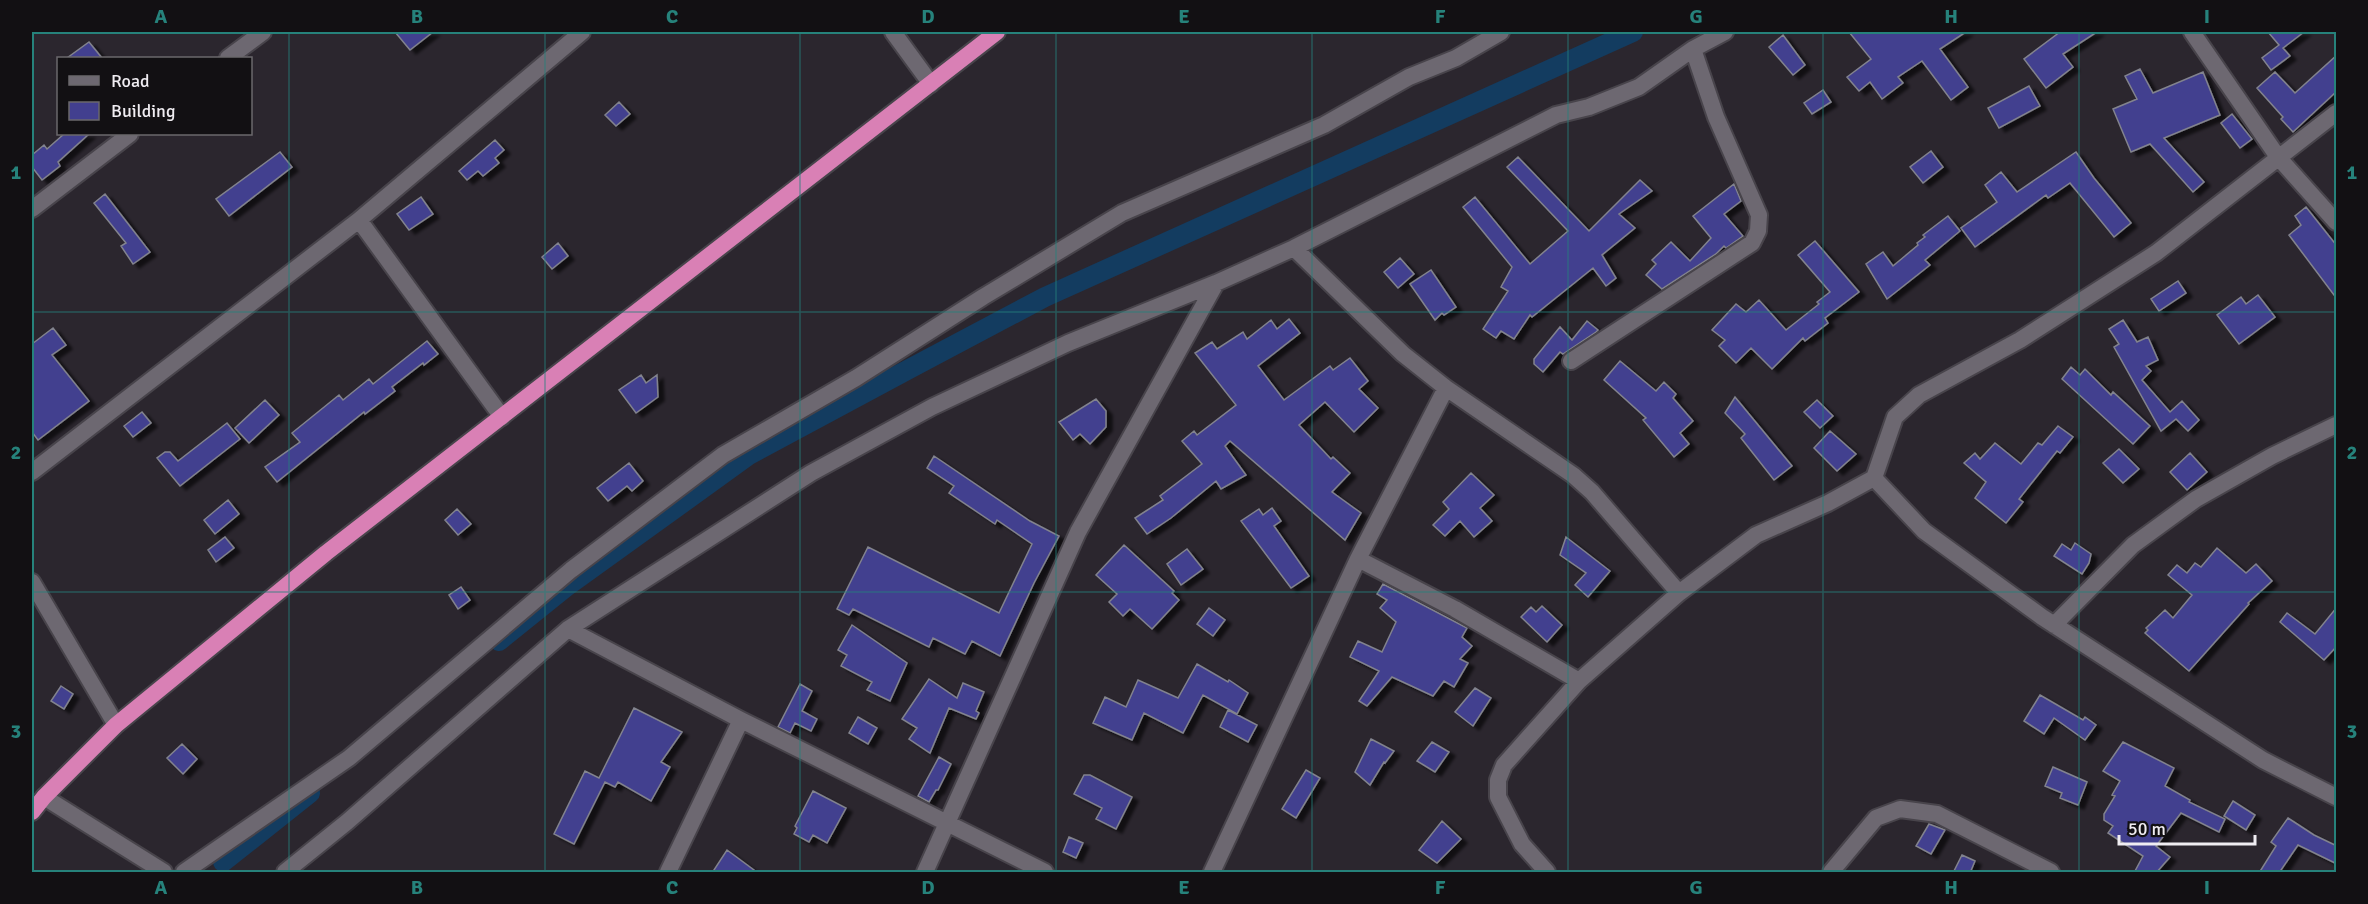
<svg xmlns="http://www.w3.org/2000/svg" width="2368" height="904" font-family="Signika,sans-serif">
<style>
.lines{fill:none;stroke-linecap:round;stroke-linejoin:round}
.canal{stroke:#133c60;stroke-width:20}
.building{fill:#423f8f;stroke:#82838e;stroke-width:1.5;filter:url(#shadow)}
.minor-casing{stroke:#48444b;stroke-width:20}
.secondary-casing{stroke:#48444b;stroke-width:20}
.trunk-casing{stroke:#48444b;stroke-width:20}
.minor{stroke:#6d6871;stroke-width:16}
.secondary{stroke:#6d6871;stroke-width:16}
.trunk{stroke:#d980b5;stroke-width:16}
.grid{fill:none;stroke:#26827b;stroke-width:1.5;stroke-opacity:0.55}
.neatline{fill:none;stroke:#26827b;stroke-width:2}
.grid-label{font-size:20px;text-anchor:middle;font-weight:bold;fill:#26827b}
</style>
<defs>
<filter id="shadow"><feDropShadow dx="6" dy="4" stdDeviation="1.5" flood-color="#0009"/></filter>
</defs>
<rect width="100%" height="100%" fill="#2b262e"/>
<g class="lines">
<!-- canal -->
<path class="canal" d="M499,641l67,-54 183,-132 162,-87 134,-71 588,-265
M223,862l87,-69"/>
</g>
<!-- building -->
<path class="building" d="M395,32h38l-23,18z
M1849,32h117l-26,17 28,38 -17,13 -29,-39 -24,16 5,6 -21,16 -12,-17 -11,9 -12,-14 24,-18z
M2060,32h37l-34,22 10,13 -27,21 -22,-29z
M2268,32h36l-21,16 7,8 -19,14 -9,-12 17,-13z
M1783,35l22,30 -12,10 -24,-28z
M89,42l13,16h-35z
M2337,55v36l-44,41 -12,-13 2,-2 -26,-29 18,-16 20,21z
M2140,69l13,24 50,-21 17,43 -56,23 40,44 -11,10 -43,-48 -19,8 -18,-43 24,-10 -12,-23z
M2029,86l11,20 -41,22 -11,-20z
M1823,90l8,12 -19,12 -8,-11z
M619,102l11,12 -14,12 -11,-11z
M2232,114l20,25 -12,9 -19,-25z
M64,134h25l-31,28 2,4 -18,14 -10,-13v-12l12,-10 3,4z
M495,140l9,10 -9,8 4,5 -16,13 -5,-5 -11,9 -8,-9z
M1931,151l12,16 -20,16 -13,-16z
M280,152l12,15 -63,49 -13,-17z
M2076,152l18,26 37,45 -17,14 -44,-54 -22,15 -2,-3 -71,52 -14,-19 36,-26 -12,-17 16,-13 16,20z
M1518,157l71,74 51,-51 12,11 -33,23 16,14 -33,27 14,23 -10,8 -13,-18 -61,49 -2,-2 -16,24 -13,-8 -5,7 -13,-9 25,-38 -7,-4 11,-20 -49,-60 12,-10 55,67 38,-33 -61,-64z
M1734,184l7,17 -17,13 19,22 -17,12 -2,-2 -8,8 -54,35 -16,-14 10,-11 -4,-4 19,-18 19,19 21,-23 -18,-22z
M105,194l45,58 -17,12 -12,-18 5,-3 -32,-40z
M421,197l12,17 -24,16 -12,-16z
M2306,207l31,39v53l-48,-64 12,-10 -6,-9z
M1948,216l12,15 -35,29 5,5 -43,34 -21,-35 17,-12 10,14 25,-21 -1,-2 8,-6 -2,-2z
M1815,241l44,51 -34,26 3,5 -23,18 -2,-3 -31,31 -21,-21 -15,15 -17,-17 6,-6 -13,-10 24,-26 10,8 13,-12 27,30 33,-26 -2,-2 13,-10 -32,-37z
M558,243l10,13 -16,13 -10,-12z
M1400,258l14,16 -16,14 -14,-16z
M1431,270l25,37 -12,8 -2,-2 -7,7 -25,-36z
M2178,281l8,12 -27,18 -8,-12z
M2258,295l17,22 -36,27 -22,-29 24,-18 5,7z
M1289,319l11,14 -42,33 26,34 46,-34 3,4 17,-12 18,23 -9,8 19,19 -24,24 -29,-30 -26,23 32,34 2,-2 17,16 -18,19 29,21 -16,27 -115,-99 -5,5 21,29 -25,14 -5,-8 -45,37 -24,16 -12,-16 28,-18 -3,-4 42,-32 -20,-23 12,-10 3,4 39,-30 -41,-52 17,-11 5,7 26,-17 4,7 24,-19 6,9z
M2123,320l14,22 11,-5 10,23 -12,6 5,5 -9,9 28,32 12,-11 17,19 -11,11 -12,-12 -15,12 -47,-84 5,-3 -10,-15z
M1587,321l11,9 -2,2 -33,22 -3,-2 -17,20 -9,-8v-5l26,-32 12,13z
M53,328l13,17 -14,10 37,46 -51,39 -6,-8v-88z
M427,341l11,13 -14,11 -1,-2 -31,24 3,4 -30,23 -1,-2 -87,70 -12,-15 35,-25 -8,-9 47,-38 4,5 26,-21 4,5z
M1620,361l36,30 8,-9 12,12 -3,4 20,23 -13,12 9,11 -15,13 -31,-37 3,-2 -42,-38z
M2071,367l9,8 5,-6 26,26 2,-3 37,34 -17,18 -71,-65z
M641,375l5,8 11,-8 1,22 -22,16 -17,-23z
M1735,397l57,69 -18,14 -33,-42 4,-4 -20,-21z
M1096,399l10,12v16l-16,17 -10,-10 -7,6 -14,-18z
M265,400l14,15 -30,28 -14,-15z
M1817,400l16,16 -13,12 -16,-16z
M142,412l9,11 -18,14 -9,-11z
M227,423l13,16 -60,47 -23,-28 8,-6h5l8,9z
M2058,426l15,11 -13,16 -3,-2 -38,48 4,3 -17,21 -31,-25 11,-16 -22,-19 11,-10 5,6 15,-16 26,21 17,-21 4,2z
M1830,431l26,23 -19,17 -23,-23z
M2119,449l20,20 -16,14 -20,-20z
M2190,453l17,19 -20,18 -17,-18z
M934,456l96,65 29,15 -25,47 -34,73 -28,-15 -7,13 -32,-16 -4,9 -76,-38 -4,6 -12,-6 31,-62 131,66 33,-69 -35,-24 -2,4 -46,-31 5,-7 -27,-18z
M629,463l14,18 -11,10 -5,-5 -19,15 -11,-13z
M1471,473l23,22 -14,13 12,13 -18,16 -14,-16 -15,15 -12,-11 16,-16 -6,-7z
M228,500l11,14 -24,20 -11,-14z
M1272,508l9,13 -7,5 35,50 -18,12 -50,-67 18,-12 4,6z
M457,509l14,15 -13,11 -13,-15z
M225,537l9,11 -18,14 -8,-12z
M1566,537l44,34 -22,26 -13,-12 11,-12 -26,-18z
M2075,543l16,11 -2,9 -7,11 -28,-18 8,-12 9,6z
M1124,545l50,46 -2,2 7,7 -27,29 -22,-20 -7,7 -14,-14 8,-8 -21,-19z
M2217,548l29,25 10,-9 16,17 -24,22 1,1 -60,67 -44,-38 3,-3 -2,-2 19,-18 8,8 19,-23 -24,-20 9,-10 10,8 8,-10 6,4z
M1187,549l16,20 -22,16 -14,-21z
M1383,584l84,44 -5,9 10,9 -12,13 8,4 -14,24 -10,-6 -11,15 -41,-19 -25,29 -8,-5 20,-30 -29,-14 8,-16 24,11 14,-30 -16,-14 7,-8 -10,-6z
M461,587l9,13 -12,9 -9,-14z
M1542,606l20,19 -15,17 -26,-25 10,-10 5,5z
M2337,607v39l-13,14 -44,-38 7,-9 28,21z
M1209,608l16,12 -12,16 -16,-12z
M852,625l55,38 -17,38 -23,-11 5,-8 -31,-16 6,-11 -9,-5z
M1197,664l31,18 1,-2 19,13 -11,21 -34,-19 -20,38 -39,-20 -12,27 -39,-17 12,-26 21,10 12,-27 40,18z
M929,679l28,19 6,-15 21,9 -8,19 3,2 -3,6 -27,-11 -19,45 -21,-14 8,-11 -15,-9z
M800,684l12,7 -10,20 15,8 -6,12 -16,-8 -5,10 -12,-6z
M61,686l12,8 -9,15 -13,-8z
M1475,688l16,10 -18,28 -18,-14z
M2040,695l43,25 2,-3 11,8 -11,15 -31,-22 -10,16 -20,-13z
M634,708l48,24 -21,30 9,5 -19,34 -33,-19 -3,5 -10,-5 -31,62 -20,-10 31,-63 14,7z
M1228,710l29,15 -9,17 -28,-15z
M858,717l19,11 -9,16 -19,-11z
M1371,739l23,12 -9,12 -1,-1 -14,23 -15,-13z
M1432,742l17,10 -14,20 -18,-11z
M2123,742l51,26 -9,18 25,14 -1,2 36,17 -6,13 -38,-19 -25,33 14,11 -14,16h-22l9,-17 -35,-23 5,-7 -9,-6v-6l11,-18 -3,-1 8,-14 -17,-10z
M182,744l15,15 -14,15 -16,-16z
M939,757l12,7 -13,26h-2l-7,12 -11,-6z
M2053,767l34,15 -9,23 -18,-7 2,-5 -17,-7z
M1306,770l14,8 -24,40 -14,-9z
M1084,775h6l42,22 -16,32 -20,-10 6,-11 -28,-14z
M813,791l33,17 -19,35 -14,-8 -4,7 -15,-8 3,-6 -2,-2z
M2233,801l22,14 -9,15 -22,-14z
M2288,818l26,17 23,11v18l-39,-19 -19,28h-20l17,-27 -5,-4z
M1442,821l19,18 -24,24 -18,-13z
M1929,824l16,6 -14,24 -15,-8z
M1069,837l14,6 -7,15 -13,-6z
M727,850l31,23h-46z
M1962,855l13,6 -5,12h-17z"/>
<g class="lines">
<!-- minor casing -->
<g class="minor-casing">
<path id="minor" d="M893,32l38,52
M2192,32l86,125 58,65
M228,58l35,-26
M32,209l98,-75
M359,220l143,197
M1294,248l109,106 43,34 127,87 19,17 87,101
M1571,361l181,-118 6,-12 1,-16 -43,-98 -23,-68
M32,472l327,-252 223,-188
M1874,478l50,53 118,86 221,143 73,37
M1358,559l97,50 124,72
M32,582l84,143
M2054,625l79,-80 63,-46 76,-43 64,-31
M568,629l173,91 304,152
M184,872l165,-114 222,-188 152,-115 133,-77 127,-81 139,-84 202,-88 85,-48 47,-19 45,-26
M285,872l62,-50 221,-193 243,-156 121,-66 136,-64 148,-60 78,-35 262,-133 33,-8 50,-20 54,-38 32,-17
M668,872l73,-152
M925,872l153,-340 138,-249
M1212,872l146,-313 88,-171
M1547,872l-25,-28 -24,-47v-17l6,-15 75,-84 100,-88 77,-58 72,-32 46,-25 21,-61 24,-22 101,-55 136,-87 180,-140
M1831,872l45,-54 24,-9 37,5 114,58"/>
</g>
<!-- secondary casing -->
<g class="secondary-casing">
<path id="secondary" d="M44,797l120,75"/>
</g>
<!-- trunk casing -->
<g class="trunk-casing">
<path id="trunk" d="M32,812l12,-15 72,-72 210,-172 671,-521"/>
</g>
<!-- minor -->
<use href="#minor" class="minor"/>
<!-- secondary -->
<use href="#secondary" class="secondary"/>
<!-- trunk -->
<use href="#trunk" class="trunk"/>
</g>
<!-- grid -->
<path class="grid" d="M289,32v840M545,32v840M800,32v840M1056,32v840M1312,32v840M1568,32v840M1823,32v840M2079,32v840M32,312h2304M32,592h2304"/>
<!-- border -->
<rect width="2368" height="904" fill="none" stroke="#121013" stroke-width="66"/>
<!-- legend -->
<rect x="57" y="57" width="195" height="78" fill="#121013" stroke="#6b686c" stroke-width="1.5"/>
<rect x="69" y="76" width="30" height="9" fill="#6d6871" stroke="#6b686c" stroke-width="1.5"/>
<text x="111" y="87" font-size="18" fill="#f0edf2">Road</text>
<rect x="69" y="102" width="30" height="18" fill="#423f8f" stroke="#6b686c" stroke-width="1.5"/>
<text x="111" y="117" font-size="18" fill="#f0edf2">Building</text>
<!-- scale -->
<path d="M2119 835v9h136v-9" fill="none" stroke="#f0edf2" stroke-width="3"/>
<text x="2128" y="835" font-size="18" fill="#f0edf2" stroke="#121013" stroke-width="4.5" paint-order="stroke">50 m</text>
<rect x="33" y="33" width="2302" height="838" class="neatline"/>
<g class="grid-label">
<text x="161" y="23">A</text>
<text x="417" y="23">B</text>
<text x="672" y="23">C</text>
<text x="928" y="23">D</text>
<text x="1184" y="23">E</text>
<text x="1440" y="23">F</text>
<text x="1696" y="23">G</text>
<text x="1951" y="23">H</text>
<text x="2207" y="23">I</text>
<text x="16" y="179">1</text>
<text x="2352" y="179">1</text>
<text x="16" y="459">2</text>
<text x="2352" y="459">2</text>
<text x="16" y="738">3</text>
<text x="2352" y="738">3</text>
<text x="161" y="894">A</text>
<text x="417" y="894">B</text>
<text x="672" y="894">C</text>
<text x="928" y="894">D</text>
<text x="1184" y="894">E</text>
<text x="1440" y="894">F</text>
<text x="1696" y="894">G</text>
<text x="1951" y="894">H</text>
<text x="2207" y="894">I</text>
</g>
</svg>
